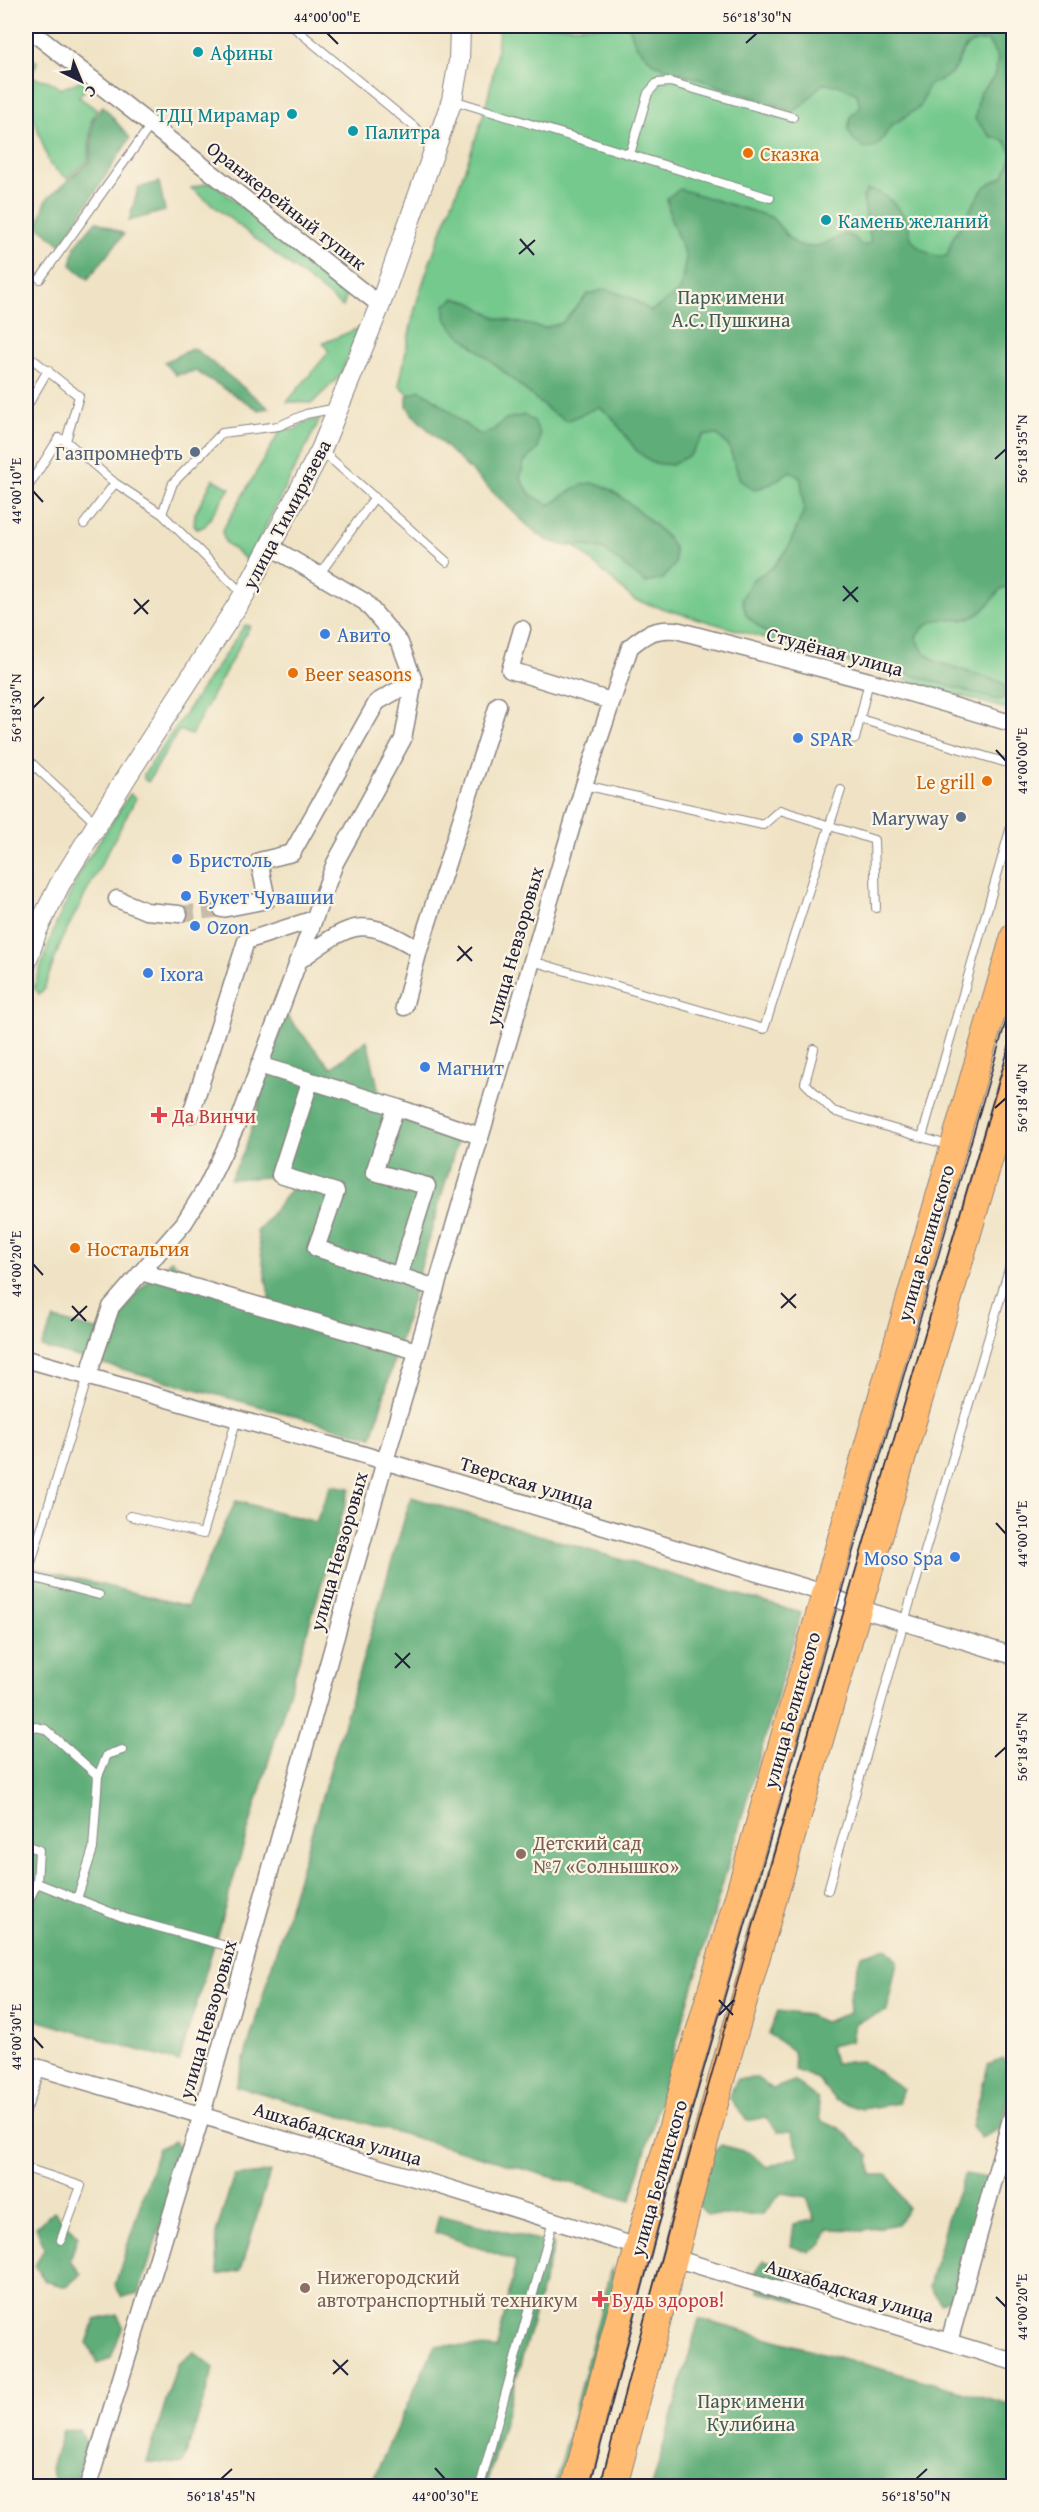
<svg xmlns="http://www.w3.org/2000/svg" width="1039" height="2512" font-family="'Gentium Book Plus',serif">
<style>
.green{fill:#74c98d;stroke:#4b7664;stroke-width:1.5}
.forest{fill:#5fad78;stroke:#40685a;stroke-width:1.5}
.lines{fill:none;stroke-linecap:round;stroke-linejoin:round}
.minor-tunnel{stroke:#c7bca9;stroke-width:16;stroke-dasharray:16 8;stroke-linecap:butt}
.service-casing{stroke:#898280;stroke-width:10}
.minor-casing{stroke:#898280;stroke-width:19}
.tertiary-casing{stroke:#898280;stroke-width:22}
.primary-casing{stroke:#898280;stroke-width:28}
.service{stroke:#fff;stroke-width:8}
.minor{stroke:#fff;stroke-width:16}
.tertiary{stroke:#fff;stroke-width:20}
.primary{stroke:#ffbb71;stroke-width:26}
.tram{stroke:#22223b;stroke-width:1.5}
.ticks{fill:none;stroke:#22223b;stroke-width:2}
.culture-dot{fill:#0f9aa8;stroke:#fcf5e5;stroke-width:2}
.food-dot{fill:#e8710a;stroke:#fcf5e5;stroke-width:2}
.service-dot{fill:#5c6f8a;stroke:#fcf5e5;stroke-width:2}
.shop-dot{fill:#3f7fe0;stroke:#fcf5e5;stroke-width:2}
.health-dot{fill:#e0444e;stroke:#fcf5e5;stroke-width:2}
.education-dot{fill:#8d6e63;stroke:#fcf5e5;stroke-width:2}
.labels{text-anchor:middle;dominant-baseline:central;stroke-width:4.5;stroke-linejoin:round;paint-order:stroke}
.culture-label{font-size:20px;fill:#0d838f;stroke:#fcf5e5;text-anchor:start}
.food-label{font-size:20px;fill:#c56008;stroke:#fcf5e5;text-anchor:start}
.street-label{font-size:20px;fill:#22223b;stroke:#fcf5e5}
.park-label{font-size:20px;fill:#3f5c58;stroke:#fcf5e5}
.service-label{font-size:20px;fill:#4e5e75;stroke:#fcf5e5;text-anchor:end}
.shop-label{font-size:20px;fill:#366cbe;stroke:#fcf5e5;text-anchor:start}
.health-label{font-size:20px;fill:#be3a42;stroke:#fcf5e5;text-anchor:start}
.education-label{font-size:20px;fill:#785e54;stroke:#fcf5e5;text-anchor:start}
.neatline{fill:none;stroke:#22223b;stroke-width:2}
.ticks-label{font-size:15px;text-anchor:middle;fill:#22223b}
</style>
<rect width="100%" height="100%" fill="#fcf5e5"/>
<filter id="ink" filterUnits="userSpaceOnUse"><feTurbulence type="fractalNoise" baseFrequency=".0167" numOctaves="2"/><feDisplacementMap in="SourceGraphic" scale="12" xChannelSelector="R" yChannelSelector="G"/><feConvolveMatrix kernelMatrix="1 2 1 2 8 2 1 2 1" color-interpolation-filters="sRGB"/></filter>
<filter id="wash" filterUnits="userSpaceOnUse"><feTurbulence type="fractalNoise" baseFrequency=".008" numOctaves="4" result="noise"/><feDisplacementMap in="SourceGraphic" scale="24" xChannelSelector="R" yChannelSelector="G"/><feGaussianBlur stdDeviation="1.35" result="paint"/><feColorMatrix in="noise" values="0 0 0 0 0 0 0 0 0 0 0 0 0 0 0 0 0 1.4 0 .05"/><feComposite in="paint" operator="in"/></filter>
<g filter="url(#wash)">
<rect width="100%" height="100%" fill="#f0e3c5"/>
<!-- green -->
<path class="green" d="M499,26h514v685l-379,-111 -235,-215c6,-26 10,-54 17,-80 27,-94 78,-181 83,-279z
M32,58l5,4 -6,15 18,4 12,8 21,-9 6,5 -9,12 18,13 -6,11 -3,39 -21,18 -17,-13 -16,-46 -8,-6v-52z
M211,182l137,108 -5,17 -152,-119z
M359,328l-18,47 -29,28 -25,-1 42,-50 -6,-9z
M320,419l-72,142 -23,-19 -3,-11 60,-103 12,2 11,-8z
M213,479l17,9 -25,38 -7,3 -4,-4 1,-11z
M245,625l5,1 -59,109 -12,-5 -31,52 -4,-3v-5z
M130,794l6,4 -74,141 -18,50 -5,5 -5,-7 21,-61 28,-60z"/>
<!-- forest -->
<path class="forest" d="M629,26h384v564l-10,-3c-9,8 -15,22 -26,28 -23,14 -39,-10 -61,22l7,14 14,11 64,20 6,7 -3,9 -7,2 -231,-67 -20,-18 -4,-17 10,-18 21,-13 15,-19 16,-38 -3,-31 -11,-8 -19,13 -17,6 -14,-10 -11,-33 -11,-12h-14l-14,20 -18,10 -20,-2 -16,-13 -25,-34 -12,-9 -32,14 -16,-9 -98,-83 -8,-12v-12l10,-7 15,4 27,16 47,10 18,-5 26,-29 19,-5 24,9 20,13 29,-20 6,-33 -16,-41 -3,-19 13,-9 91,28c8,7 12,15 19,22 18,16 37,4 55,-5l9,3 8,9 9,-3 -8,-46 4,-7c16,0 32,16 39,30 3,5 3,12 5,18 6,11 23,20 36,18l5,-17 32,-52 20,-11 9,-22 -8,-13 -15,-5 -15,-17 4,-25 15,-17 4,-19 -10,-17c-32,-1 -23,18 -38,33 -5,5 -16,8 -22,12l-8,21 -28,18 -13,19 -6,4h-9l-10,-7 -6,-11 3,-14 9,-9 -3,-13 -18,-9 -16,-1c-12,9 -16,22 -30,27l-139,-47 -19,-20z
M103,106l27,32 -69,107 -23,-19 8,-26 44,-39 3,-41z
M159,182l6,29 -36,10 9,-33z
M96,221l28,13 -36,45 -17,-14 4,-19z
M194,348l75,60 -10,2 -63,-39 -20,4 -12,-13z
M419,390c23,10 39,33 62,45l12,-5 13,-11 18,-4 10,6 6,13 -2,15 -14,13 -4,16 11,17 18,10c14,-7 28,-23 45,-22 15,0 71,48 79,63 2,4 2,12 2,18l-12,15 -17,4 -42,-33 -21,-5 -17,1 -20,-6 -18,-14 -116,-112 -5,-8v-10z
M285,1014l46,54 36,-28 13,56 77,46 -85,295 -331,-90 13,-28 57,15 26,-42 34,-32 25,19 74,21 -13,-68 35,-44 -23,-11 -39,2 16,-32z
M331,1485l19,3 -171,574 -153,-45v-451l161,40 49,-105 80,21z
M411,1497l390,116 -170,587 -395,-114z
M886,1948l11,13 -10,50 -32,12 -3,18 -22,5 4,17 28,-2 41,28 -5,14 -36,6 -27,-9 -17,-21 -23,-9 -2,-19 -24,-17 9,-23 30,4 16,7 26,-9 -1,-17 12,-41z
M1003,2058l10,15 1,6 -13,49 -20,10 -9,-12 16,-61z
M757,2078l15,11 22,-8 24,18 3,22 18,7 30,27 2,20h17l20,33 -10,16 -35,6 -35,-1 -5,13 -14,11 -18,-7 3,-22 21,-4 -8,-23 -26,-4 -19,22h-55l-10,-12 11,-46 13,-12 29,8 18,14 32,-12 -8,-24 -14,1 -12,-15 -19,4 -18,-24 8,-18z
M175,2141l8,15 -44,137 -17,4 -7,-12 43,-137z
M270,2172l-29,98 -23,5 -2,-42 18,-57z
M965,2174l23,4 -30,115 -17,10 -12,-17 18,-67z
M54,2211l24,26 -8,23 11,14 -15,13 -21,-6 -10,-15 9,-18 -8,-21z
M439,2215l115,29 -68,242h-116l65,-141 62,3 19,-87 -81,-29z
M764,2260l51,15 7,14 -15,15 -48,-12 -4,-19z
M612,2268l5,17 -53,201h-10z
M117,2315l6,11 -12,31 -13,7 -11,-21 8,-23z
M699,2319l314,86v81h-361z
M194,2352l20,16 -31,96 -36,-2 30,-97z
M79,2429l7,13 -9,38 -4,6h-19l-3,-18 12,-38z"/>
</g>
<g filter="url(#ink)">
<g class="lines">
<!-- minor-tunnel -->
<path class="minor-tunnel" d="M179,914l43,-5"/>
<!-- service casing -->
<g class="service-casing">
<path id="service" d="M292,26l143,118
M453,100l317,98
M630,154l18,-61 9,-10 13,-1 123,35
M40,279l111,-154
M26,354l53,42 -13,45
M26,408l22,-38
M321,450l126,112
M26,490l33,-52 7,3 49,42
M162,514l11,-31 49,-50 57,-7 27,-12 31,-6
M84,524l31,-41 47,31 82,81
M319,575l56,-78
M860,719l154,46
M855,739l14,-58
M26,758l71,66
M584,785l179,40 17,-15 94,30 2,68
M532,961l232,68 77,-239
M814,1049l-9,34 28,28 118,35
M922,1137l92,-321
M88,1376l-61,200 72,19
M130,1516l73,18 34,-116
M26,1725l19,4 53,47
M122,1750l-15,5 -9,21 -5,73 -16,50 48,19 123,34
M26,1845l13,5 -2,33 40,16
M828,1890l76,-268 110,-370
M26,1906l11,-23
M26,2111l15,-42
M26,2168l55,18 -20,54
M480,2486l73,-265"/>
</g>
<!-- minor casing -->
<g class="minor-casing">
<path id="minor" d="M26,27l354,278
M522,629l-12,41 101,31
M117,899l29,12 33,3
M222,909l45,-9 -8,-39 33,-8 85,-151 37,-21
M297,962c54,-38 62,-49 122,-12
M404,1007l15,-57 79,-245
M259,1065l137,42 84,29
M310,1082l-30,93 56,17 -20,56 120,40
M396,1107l-22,65 53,14 -28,90
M191,1114l55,-173 68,-22
M141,1272l276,79
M26,1359l335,95 463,139 34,15 156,48
M88,1376l23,-69 73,-84 23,-37 33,-68 95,-255 68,-124 11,-58 -14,-38 -35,-41 -94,-55
M26,2064l409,120 203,63
M674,2258l340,104
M949,2342l65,-234
M88,2486l114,-372 183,-653 147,-500 52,-176 46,-138c15,-13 25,-19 46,-17l193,51 145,43"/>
</g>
<!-- tertiary casing -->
<g class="tertiary-casing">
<path id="tertiary" d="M26,963l11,-33 23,-46 67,-108 117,-181 77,-145 59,-145 72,-205 7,-39 1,-35"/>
</g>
<!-- primary casing -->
<g class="primary-casing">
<path id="primary" d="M575,2486l69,-262 370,-1288
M614,2486l110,-417 290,-994"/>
</g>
<!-- service -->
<use href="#service" class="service"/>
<!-- minor -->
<use href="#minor" class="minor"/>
<!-- tertiary -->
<use href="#tertiary" class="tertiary"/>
<!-- primary -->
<use href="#primary" class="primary"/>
<!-- tram -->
<path class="tram" d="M590,2486l68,-258 356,-1235
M600,2486c128,-488 272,-972 414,-1456"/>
</g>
</g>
<!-- ticks -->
<path class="ticks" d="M327,33l11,11M746,43l11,-10M520,239l14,16M519,254l16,-14M995,459l11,-10M33,491l10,11M843,586l15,16M134,599l14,15M843,601l15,-14M134,614l15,-14M33,708l11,-11M996,750l10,11M458,946l14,15M457,961l15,-14M995,1108l11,-10M33,1264l10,11M781,1293l15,15M72,1306l14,15M781,1308l15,-14M71,1321l16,-15M996,1523l10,11M395,1653l15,15M395,1668l15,-15M995,1757l11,-10M719,2000l14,15M719,2015l15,-15M33,2037l10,11M996,2297l10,10M333,2360l15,15M333,2374l15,-14M435,2468l10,11M221,2479l11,-10M916,2479l11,-10"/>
<!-- markers -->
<g class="culture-dot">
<circle cx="198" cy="52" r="6"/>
<circle cx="292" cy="114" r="6"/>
<circle cx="353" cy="131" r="6"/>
<circle cx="826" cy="220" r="6"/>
</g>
<g class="food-dot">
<circle cx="748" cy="153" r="6"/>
<circle cx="293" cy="673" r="6"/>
<circle cx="987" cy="781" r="6"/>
<circle cx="75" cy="1248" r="6"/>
</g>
<g class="service-dot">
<circle cx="195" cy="452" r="6"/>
<circle cx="961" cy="817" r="6"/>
</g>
<g class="shop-dot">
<circle cx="325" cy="634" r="6"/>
<circle cx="798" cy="738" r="6"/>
<circle cx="177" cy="859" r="6"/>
<circle cx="186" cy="896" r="6"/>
<circle cx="195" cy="926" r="6"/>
<circle cx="148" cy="973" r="6"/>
<circle cx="425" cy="1067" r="6"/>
<circle cx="955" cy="1557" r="6"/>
</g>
<g class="health-dot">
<path d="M156 1106h6v6h6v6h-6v6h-6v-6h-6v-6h6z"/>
<path d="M597 2290h6v6h6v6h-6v6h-6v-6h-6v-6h6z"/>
</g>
<g class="education-dot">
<circle cx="521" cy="1854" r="6"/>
<circle cx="305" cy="2288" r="6"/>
</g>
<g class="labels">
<!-- culture labels -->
<g class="culture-label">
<text x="210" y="52">Афины</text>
<text x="280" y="114" text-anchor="end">ТДЦ Мирамар</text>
<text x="365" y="131">Палитра</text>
<text x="838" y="220">Камень желаний</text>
</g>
<!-- food labels -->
<g class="food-label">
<text x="760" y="153">Сказка</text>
<text x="305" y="673">Beer seasons</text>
<text x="975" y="781" text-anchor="end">Le grill</text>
<text x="87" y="1248">Ностальгия</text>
</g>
<!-- street labels -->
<g class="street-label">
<text transform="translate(287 205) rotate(38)">Оранжерейный тупик</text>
<text transform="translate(286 514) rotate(-62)">улица Тимирязева</text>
<text transform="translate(835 651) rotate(15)">Студёная улица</text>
<text transform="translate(514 946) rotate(-74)">улица Невзоровых</text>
<text transform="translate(925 1243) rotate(-74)">улица Белинского</text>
<text transform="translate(527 1482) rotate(17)">Тверская улица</text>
<text transform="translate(338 1551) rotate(-74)">улица Невзоровых</text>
<text transform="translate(791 1710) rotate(-74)">улица Белинского</text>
<text transform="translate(207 2019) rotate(-74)">улица Невзоровых</text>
<text transform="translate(338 2133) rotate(17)">Ашхабадская улица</text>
<text transform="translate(658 2178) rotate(-74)">улица Белинского</text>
<text transform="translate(850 2290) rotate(17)">Ашхабадская улица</text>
</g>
<!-- park labels -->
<g class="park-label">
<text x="731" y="296">Парк имени<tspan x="731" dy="23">А.С. Пушкина</tspan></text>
<text x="751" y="2400">Парк имени<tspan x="751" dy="23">Кулибина</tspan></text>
</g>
<!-- service labels -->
<g class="service-label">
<text x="183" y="452">Газпромнефть</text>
<text x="949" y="817">Maryway</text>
</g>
<!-- shop labels -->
<g class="shop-label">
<text x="337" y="634">Авито</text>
<text x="810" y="738">SPAR</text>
<text x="189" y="859">Бристоль</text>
<text x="198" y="896">Букет Чувашии</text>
<text x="207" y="926">Ozon</text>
<text x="160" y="973">Ixora</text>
<text x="437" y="1067">Магнит</text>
<text x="943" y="1557" text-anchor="end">Moso Spa</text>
</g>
<!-- health labels -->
<g class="health-label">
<text x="172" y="1115">Да Винчи</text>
<text x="612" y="2299">Будь здоров!</text>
</g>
<!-- education labels -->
<g class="education-label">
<text x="533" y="1842">Детский сад<tspan x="533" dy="23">№7 «Солнышко»</tspan></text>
<text x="317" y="2276">Нижегородский<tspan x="317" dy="23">автотранспортный техникум</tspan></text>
</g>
</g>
<!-- margin -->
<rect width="1039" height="2512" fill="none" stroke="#fcf5e5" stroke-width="66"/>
<!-- north arrow -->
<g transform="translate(81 81) rotate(137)" stroke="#fcf5e5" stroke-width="4.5" paint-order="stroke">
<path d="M0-4.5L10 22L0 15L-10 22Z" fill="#22223b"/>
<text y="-9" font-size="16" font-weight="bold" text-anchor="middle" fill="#22223b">С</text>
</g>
<rect x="33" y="33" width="973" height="2446" class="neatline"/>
<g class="ticks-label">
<text x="327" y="22">44°00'00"E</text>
<text x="757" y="22">56°18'30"N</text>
<text transform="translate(1022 449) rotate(-90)" y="5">56°18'35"N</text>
<text transform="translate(16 491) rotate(-90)" y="5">44°00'10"E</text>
<text transform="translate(16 708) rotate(-90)" y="5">56°18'30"N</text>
<text transform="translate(1022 761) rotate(-90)" y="5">44°00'00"E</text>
<text transform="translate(1022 1098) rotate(-90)" y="5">56°18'40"N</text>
<text transform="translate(16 1264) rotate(-90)" y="5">44°00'20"E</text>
<text transform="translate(1022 1534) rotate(-90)" y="5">44°00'10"E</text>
<text transform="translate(1022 1747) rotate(-90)" y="5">56°18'45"N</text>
<text transform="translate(16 2037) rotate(-90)" y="5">44°00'30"E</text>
<text transform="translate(1022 2307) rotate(-90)" y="5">44°00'20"E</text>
<text x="221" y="2501">56°18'45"N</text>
<text x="445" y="2501">44°00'30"E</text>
<text x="916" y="2501">56°18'50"N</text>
</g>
</svg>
